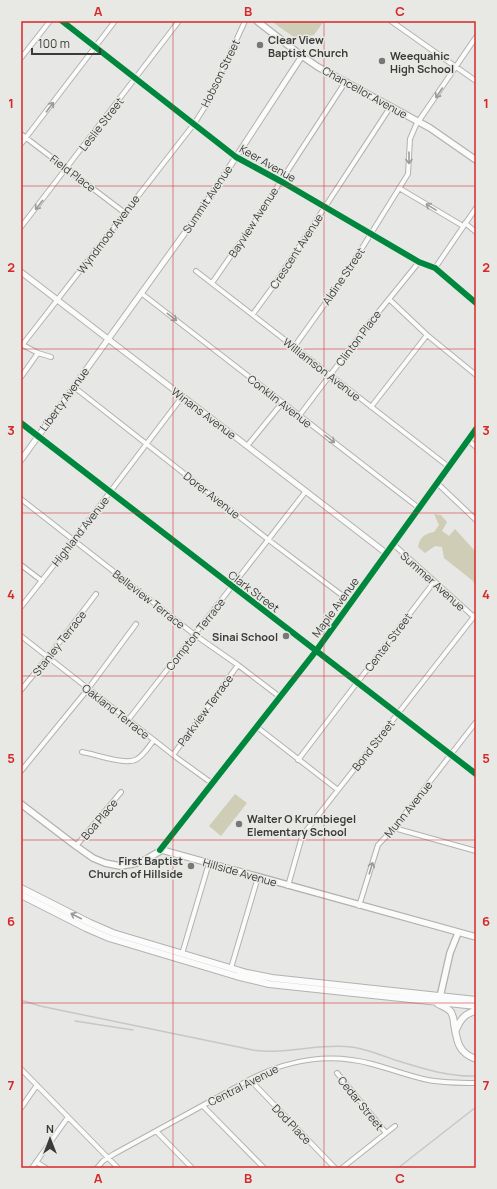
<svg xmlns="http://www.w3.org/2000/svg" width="497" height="1189" font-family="Manrope,sans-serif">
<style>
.green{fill:#cfcdb5}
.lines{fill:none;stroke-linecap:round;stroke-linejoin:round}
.minor-casing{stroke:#b2b2b0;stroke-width:6}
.tertiary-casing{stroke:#b2b2b0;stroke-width:7}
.secondary-casing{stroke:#b2b2b0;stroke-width:8}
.trunk-casing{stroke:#b2b2b0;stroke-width:8}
.minor{stroke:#fbfbfb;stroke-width:4}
.tertiary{stroke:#fbfbfb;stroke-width:5}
.secondary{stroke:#fbfbfb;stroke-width:5.5}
.trunk{stroke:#fbfbfb;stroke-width:6}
.rail{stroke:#c7c7c6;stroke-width:1.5}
.cycleway-casing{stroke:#e8e8e4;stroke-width:8}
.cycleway{stroke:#00873e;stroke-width:6}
.oneway{stroke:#9b9b9a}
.grid{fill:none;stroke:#d62828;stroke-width:1;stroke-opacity:0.55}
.poi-dot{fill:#777776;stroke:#e8e8e4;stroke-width:1.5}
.labels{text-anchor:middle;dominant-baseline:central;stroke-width:3;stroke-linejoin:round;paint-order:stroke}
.poi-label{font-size:11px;font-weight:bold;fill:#3b3b3a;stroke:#e8e8e4;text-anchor:start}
.street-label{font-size:11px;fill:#3b3b3a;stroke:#e8e8e4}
.neatline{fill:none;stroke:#d62828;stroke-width:1.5}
.grid-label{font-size:13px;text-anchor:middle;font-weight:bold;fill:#d62828}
</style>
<rect width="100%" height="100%" fill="#e7e7e5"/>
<!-- green -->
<path class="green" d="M271,21h53l-10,14 -14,2 -2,3z
M434,514l7,1 6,7 -5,9 7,5 6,-7 19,21 2,1v36l-3,-6 -29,-23 -2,-11 -7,-1 -10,7 -7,-6c2,-10 6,-13 16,-15l5,-7z
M235,794l12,9 -26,33 -12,-10z"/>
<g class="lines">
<!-- minor casing -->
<g class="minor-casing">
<path id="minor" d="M62,21l174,136 48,26 135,79 16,6 41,35
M391,21l85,60
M21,58l29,-37
M21,134l104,79
M21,144l94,-123
M399,188l64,38
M465,223l11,9
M21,227l158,-206
M435,268l41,-60
M196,271l253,196
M212,283l43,-62 91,-140
M141,293l278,215
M389,299l38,36 49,40
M253,314l19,-26 119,-182
M21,344l17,9 13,4
M23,344l171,-220 14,-22 37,-81
M294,347l50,-70 64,-103 2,-35 6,-14 60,-88
M21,377l17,-24
M74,387l196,154 81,61
M371,407l56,-72
M299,416l69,-91 51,-63
M21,423l455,351
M468,440l8,7
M247,446l35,-43
M437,483l39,37
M21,499l174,136 43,30 42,32
M393,544l81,73
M21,565l21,16
M21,607l55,-70 106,-140
M21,636l156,122 36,26
M21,690l27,-33 48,-63
M128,720l178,-229
M257,727l81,63
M82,752c13,2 45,14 55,7 7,-4 12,-13 17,-19
M173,755l65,-90
M298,760l136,-178
M21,771l67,-82 48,-65
M394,828l82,23
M76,846l45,-54
M288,886l13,-46 4,-8 171,-218
M359,906l19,-61 16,-17 82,-106
M182,954l27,-91
M231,968l27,-91
M21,1069l97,99
M337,1073l49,60
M251,1079l5,7 79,82
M203,1106l61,62
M21,1108l16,-23
M156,1131l36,37
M36,1162l10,6
M32,1168l36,-51
M97,1168l6,-7 11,-7 137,-75c38,-20 80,-26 121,-15 19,5 37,12 56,16 16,3 32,3 48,3
M342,1168l53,-42"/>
</g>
<!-- tertiary casing -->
<g class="tertiary-casing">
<path id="tertiary" d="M21,272l365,281
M21,460l181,-251 100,-153
M160,850l156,-199 160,-222"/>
</g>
<!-- secondary casing -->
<g class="secondary-casing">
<path id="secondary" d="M257,21l45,35 16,11 112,61 46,32
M21,804l55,42 17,12 12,5 15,3 13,-2 10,-3 19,-11 314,87
M440,997l10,-44 8,-20"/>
</g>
<!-- trunk casing -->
<g class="trunk-casing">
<path id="trunk" d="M21,888l69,35 23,10 134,40 25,5 204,22
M21,895l65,33 23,10 127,38 33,8 207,22
M438,1004c4,2 10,4 13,8 2,4 3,8 3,12 3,17 4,29 22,35
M456,1030c4,-10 9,-17 20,-19"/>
</g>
<!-- minor -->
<use href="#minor" class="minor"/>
<!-- tertiary -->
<use href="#tertiary" class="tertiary"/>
<!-- secondary -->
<use href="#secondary" class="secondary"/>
<!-- trunk -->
<use href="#trunk" class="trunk"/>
<!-- rail -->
<path class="rail" d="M21,1000l19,6 213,44c33,5 65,-7 98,-3 15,2 30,8 44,13 26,8 53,17 81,16
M75,1021l58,9
M398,1168l78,-61"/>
<!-- cycleway casing -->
<g class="cycleway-casing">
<path id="cycleway" d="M62,21l174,136 48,26 135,79 16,6 41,35
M21,423l455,351
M160,850l156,-199 160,-222"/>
</g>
<!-- cycleway -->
<use href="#cycleway" class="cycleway"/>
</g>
<!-- one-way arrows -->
<defs><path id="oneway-shaft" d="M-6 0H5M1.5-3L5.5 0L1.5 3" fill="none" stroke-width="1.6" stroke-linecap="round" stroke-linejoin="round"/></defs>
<g class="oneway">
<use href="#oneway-shaft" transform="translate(439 93) rotate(124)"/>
<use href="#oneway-shaft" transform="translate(50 107) rotate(-53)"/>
<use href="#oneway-shaft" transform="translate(409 158) rotate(90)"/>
<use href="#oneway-shaft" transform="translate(39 205) rotate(128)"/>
<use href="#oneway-shaft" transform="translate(431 207) rotate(-149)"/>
<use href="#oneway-shaft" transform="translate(172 317) rotate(38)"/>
<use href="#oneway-shaft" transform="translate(330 439) rotate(38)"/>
<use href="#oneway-shaft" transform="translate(371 868) rotate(-73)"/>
<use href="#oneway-shaft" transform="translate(76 916) rotate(-153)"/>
</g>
<!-- grid -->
<path class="grid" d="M173,21v1147M324,21v1147M21,186h455M21,349h455M21,513h455M21,676h455M21,840h455M21,1003h455"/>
<!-- markers -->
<g class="poi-dot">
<circle cx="260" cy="45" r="4"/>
<circle cx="382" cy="61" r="4"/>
<circle cx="286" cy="636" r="4"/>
<circle cx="239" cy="824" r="4"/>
<circle cx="191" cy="866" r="4"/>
</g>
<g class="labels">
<!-- poi labels -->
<g class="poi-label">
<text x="268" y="39">Clear View<tspan x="268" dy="13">Baptist Church</tspan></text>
<text x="390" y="55">Weequahic<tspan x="390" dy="13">High School</tspan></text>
<text x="278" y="636" text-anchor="end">Sinai School</text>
<text x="247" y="818">Walter O Krumbiegel<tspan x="247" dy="13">Elementary School</tspan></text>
<text x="183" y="860" text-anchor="end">First Baptist<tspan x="183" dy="13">Church of Hillside</tspan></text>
</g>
<!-- street labels -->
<g class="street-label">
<text transform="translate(220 73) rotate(-64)">Hobson Street</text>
<text transform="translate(365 92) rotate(29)">Chancellor Avenue</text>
<text transform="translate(101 124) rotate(-52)">Leslie Street</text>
<text transform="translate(268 163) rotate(30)">Keer Avenue</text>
<text transform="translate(73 173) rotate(37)">Field Place</text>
<text transform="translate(207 199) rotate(-56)">Summit Avenue</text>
<text transform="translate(253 222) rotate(-57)">Bayview Avenue</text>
<text transform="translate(108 234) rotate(-53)">Wyndmoor Avenue</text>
<text transform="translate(296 251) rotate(-57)">Crescent Avenue</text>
<text transform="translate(343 276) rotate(-56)">Aldine Street</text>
<text transform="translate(358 338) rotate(-53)">Clinton Place</text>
<text transform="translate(322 369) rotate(38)">Williamson Avenue</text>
<text transform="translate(64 399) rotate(-54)">Liberty Avenue</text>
<text transform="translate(280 401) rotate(38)">Conklin Avenue</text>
<text transform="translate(204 413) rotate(37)">Winans Avenue</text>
<text transform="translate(212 495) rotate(38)">Dorer Avenue</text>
<text transform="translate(80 531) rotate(-52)">Highland Avenue</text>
<text transform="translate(433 581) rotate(42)">Summer Avenue</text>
<text transform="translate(254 591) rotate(37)">Clark Street</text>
<text transform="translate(149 599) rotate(38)">Belleview Terrace</text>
<text transform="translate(335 607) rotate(-54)">Maple Avenue</text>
<text transform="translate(195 634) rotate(-52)">Compton Terrace</text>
<text transform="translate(388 642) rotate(-53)">Center Street</text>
<text transform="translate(59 643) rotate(-52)">Stanley Terrace</text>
<text transform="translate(205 710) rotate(-54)">Parkview Terrace</text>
<text transform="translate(116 711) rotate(38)">Oakland Terrace</text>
<text transform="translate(373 745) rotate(-52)">Bond Street</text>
<text transform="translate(408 809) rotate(-51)">Munn Avenue</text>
<text transform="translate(99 819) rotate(-50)">Boa Place</text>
<text transform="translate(240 872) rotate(16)">Hillside Avenue</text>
<text transform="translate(243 1085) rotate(-27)">Central Avenue</text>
<text transform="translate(361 1103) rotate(51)">Cedar Street</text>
<text transform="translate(292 1124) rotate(46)">Dod Place</text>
</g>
</g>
<!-- border -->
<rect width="497" height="1189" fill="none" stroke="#e8e8e4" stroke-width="44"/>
<!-- north arrow -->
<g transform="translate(50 1139)" stroke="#e8e8e4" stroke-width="3" paint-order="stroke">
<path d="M0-3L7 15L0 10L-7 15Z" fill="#3b3b3a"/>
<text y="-6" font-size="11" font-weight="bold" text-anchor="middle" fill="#3b3b3a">N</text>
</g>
<!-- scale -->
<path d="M32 48v6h68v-6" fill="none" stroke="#3b3b3a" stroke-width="2"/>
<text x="38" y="48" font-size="12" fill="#3b3b3a" stroke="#e8e8e4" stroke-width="3" paint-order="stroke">100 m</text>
<rect x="22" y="22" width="453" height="1145" class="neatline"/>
<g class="grid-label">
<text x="98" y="16">A</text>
<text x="248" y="16">B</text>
<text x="400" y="16">C</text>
<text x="11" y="108">1</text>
<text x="486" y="108">1</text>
<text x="11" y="272">2</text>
<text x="486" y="272">2</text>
<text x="11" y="435">3</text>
<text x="486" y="435">3</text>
<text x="11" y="599">4</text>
<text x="486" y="599">4</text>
<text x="11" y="763">5</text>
<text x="486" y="763">5</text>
<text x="11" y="926">6</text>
<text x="486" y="926">6</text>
<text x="11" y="1090">7</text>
<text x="486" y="1090">7</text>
<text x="98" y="1183">A</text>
<text x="248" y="1183">B</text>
<text x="400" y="1183">C</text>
</g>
</svg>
